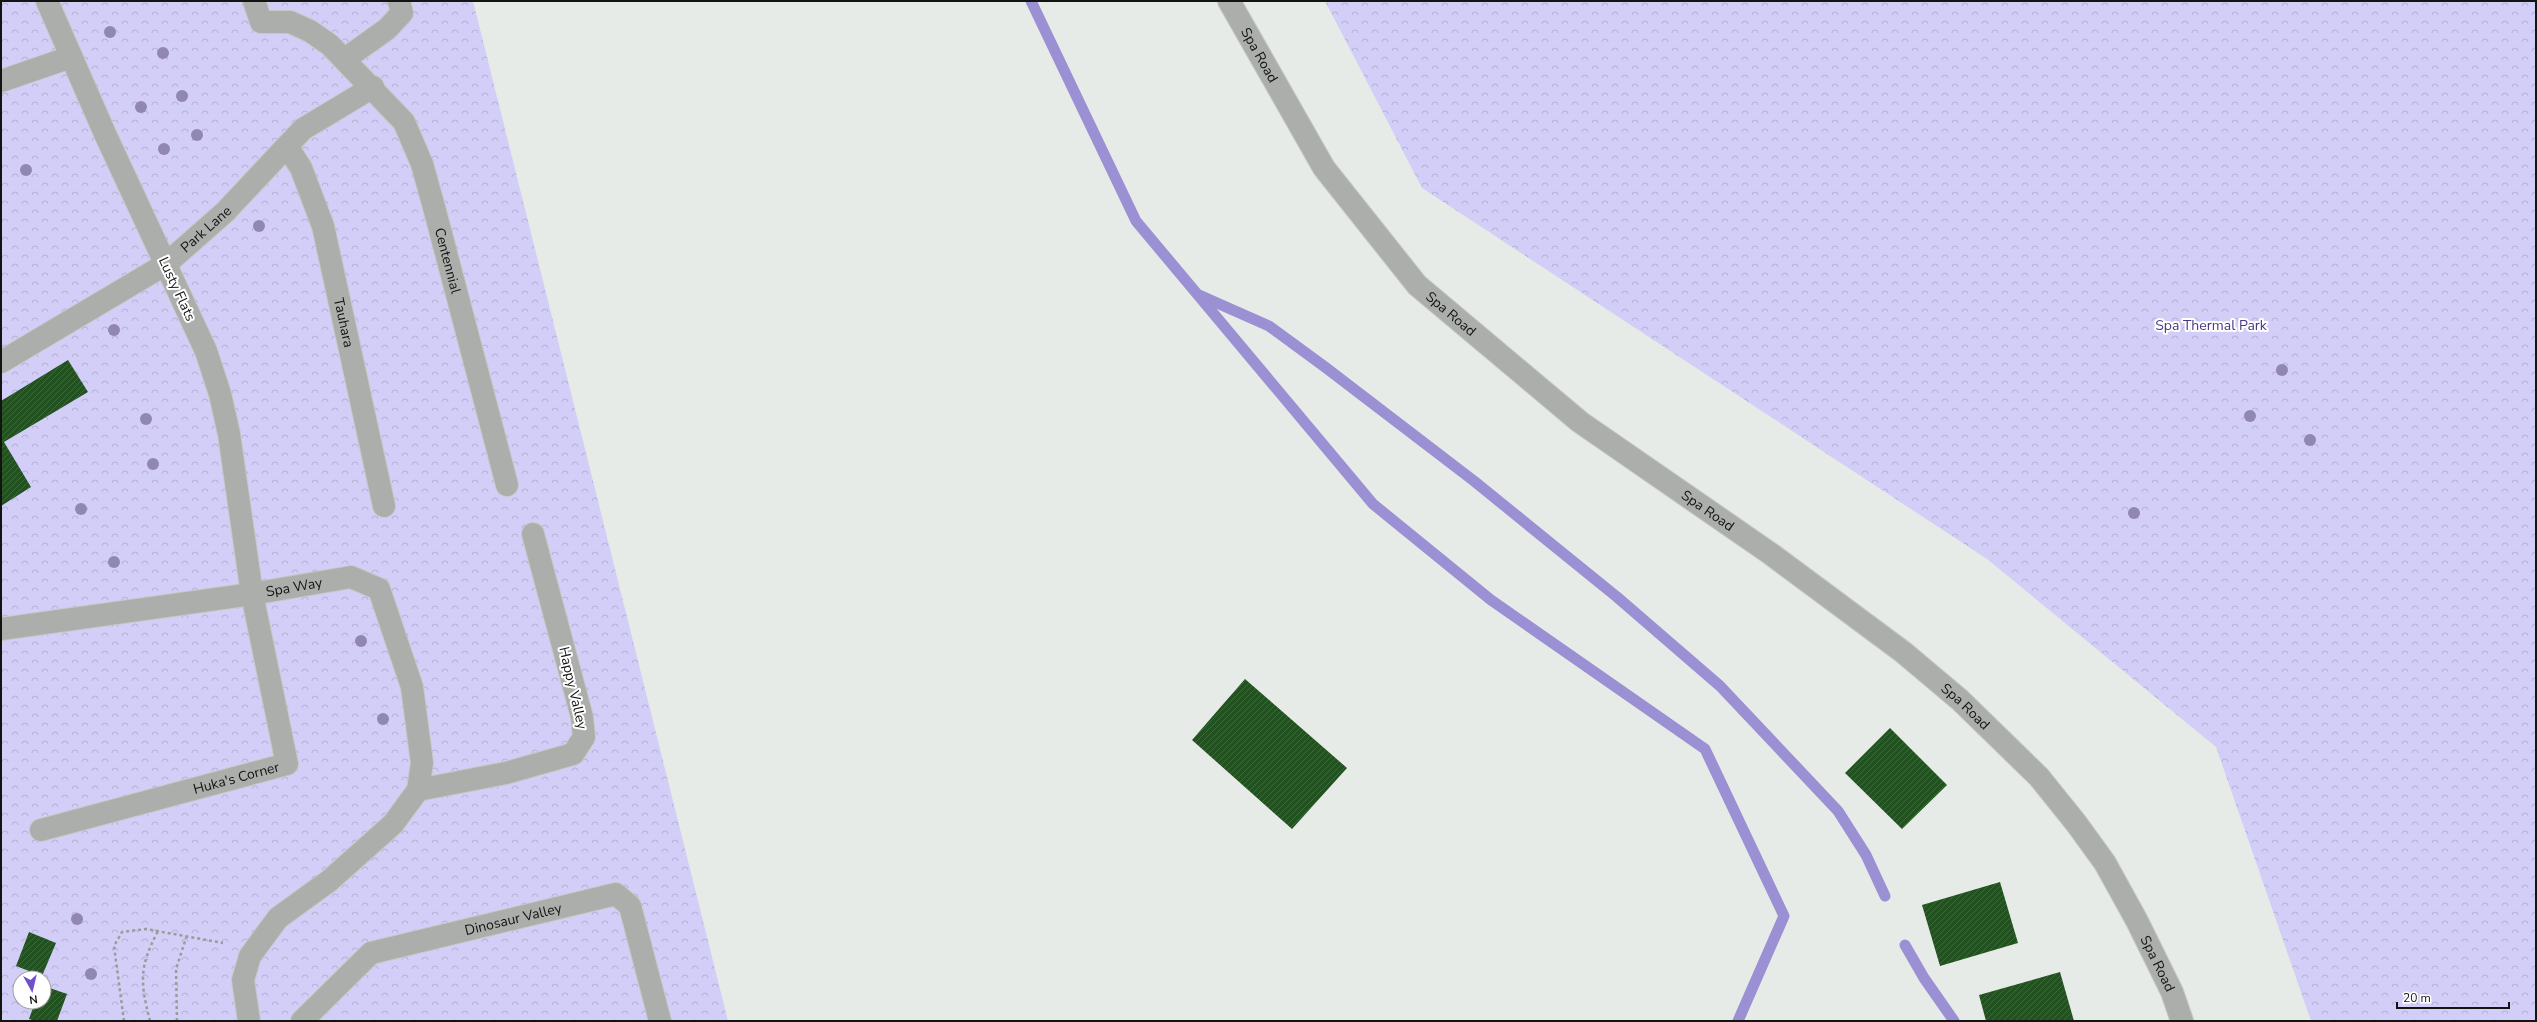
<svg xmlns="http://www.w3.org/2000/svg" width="2537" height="1022" font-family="'Nunito Sans',sans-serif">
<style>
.park{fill:url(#park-crowns);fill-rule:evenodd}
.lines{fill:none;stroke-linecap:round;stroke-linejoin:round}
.stream{stroke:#9b90d3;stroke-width:11}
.building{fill:url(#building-hatch)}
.lane-casing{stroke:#c5c9c5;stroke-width:24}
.street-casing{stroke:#c5c9c5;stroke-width:24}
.path{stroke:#999c99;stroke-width:2.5;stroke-dasharray:3 3;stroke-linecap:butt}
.lane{stroke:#acaeac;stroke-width:22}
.street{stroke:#acaeac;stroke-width:22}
.tree{fill:#9188b2}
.labels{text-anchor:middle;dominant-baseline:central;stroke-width:4;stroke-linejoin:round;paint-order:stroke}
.street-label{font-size:14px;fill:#131412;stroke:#fff}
.park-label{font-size:14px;fill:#4b3786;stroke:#fff}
</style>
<defs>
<pattern id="park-crowns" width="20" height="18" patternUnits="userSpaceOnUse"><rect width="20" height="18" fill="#d3cef8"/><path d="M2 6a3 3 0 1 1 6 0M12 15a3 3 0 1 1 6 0" fill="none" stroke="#b4b0d4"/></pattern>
<pattern id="building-hatch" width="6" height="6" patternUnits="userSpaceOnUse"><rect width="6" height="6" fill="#22521f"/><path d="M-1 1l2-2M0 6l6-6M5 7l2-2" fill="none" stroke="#40663e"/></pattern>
</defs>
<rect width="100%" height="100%" fill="#e7ebe7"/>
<!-- park -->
<path class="park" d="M1,1h472l255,1020h-727zM20,978h24v24h-24z
M1325,1h1211v1020h-225l-95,-274 -229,-188 -565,-371z"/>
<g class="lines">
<!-- stream -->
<path class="stream" d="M1031,1l105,220 237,283 118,96 214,149 79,167 -46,105
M1199,295l70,31 56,41 149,114 143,116 103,89 118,125 28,44 19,41
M1905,945l19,33 30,43"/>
</g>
<!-- building -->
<path class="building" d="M68,360l20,32 -84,50 27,45 -30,19v-105z
M1245,679l102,89 -55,61 -100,-89z
M1890,728l57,57 -45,44 -57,-56z
M2000,882l18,61 -78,23 -18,-61z
M29,932l27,11 -14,33 -26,-10z
M2060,972l14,49h-88l-7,-26z
M44,986l23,8 -10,27h-22l-6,-2 6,-17h9z"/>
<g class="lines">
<!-- lane casing -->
<g class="lane-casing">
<g id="lane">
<path id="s1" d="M254,1l7,21h29l20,9 20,14 74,77 18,42 13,47 72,274"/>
<path d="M345,59l42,-30 15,-16 -3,-12"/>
<path d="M1,81l70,-24"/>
<path id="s2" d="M287,146l14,22 22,58 61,280"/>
<path id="s3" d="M1,362l165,-98 59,-52 78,-83 70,-42"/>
<path id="s4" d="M1,629l251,-35 99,-17 28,12 33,98 10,76 -4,27 -25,34 -64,57 -51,37 -28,38 -7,24 6,41"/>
<path d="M418,790l88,-17 67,-19 11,-17 -2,-20 -49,-183"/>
<path id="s5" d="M41,830l246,-66 -35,-170 -23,-160 -9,-40 -14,-43 -100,-215 -59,-135"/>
<path id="s6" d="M302,1021l69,-68 245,-59 14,12 30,115"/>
</g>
</g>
<!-- street casing -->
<g class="street-casing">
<g id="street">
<path id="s7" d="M1229,1l95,167 93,117 163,137 191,132 132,98 57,48 79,77 37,46 29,40 32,58 35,71 10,29"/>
</g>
</g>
<!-- path -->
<path class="path" d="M124,1021l-10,-75 8,-14 24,-3 77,14
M150,1021c-10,-39 -11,-54 8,-90
M177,1021l-1,-52 11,-34"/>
<!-- lane -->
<use href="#lane" class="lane"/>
<!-- street -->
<use href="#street" class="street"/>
</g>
<!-- trees -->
<g class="tree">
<circle cx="110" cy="32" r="6"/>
<circle cx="163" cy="53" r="6"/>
<circle cx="182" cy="96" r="6"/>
<circle cx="141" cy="107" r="6"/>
<circle cx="197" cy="135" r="6"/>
<circle cx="164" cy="149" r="6"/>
<circle cx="26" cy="170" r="6"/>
<circle cx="259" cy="226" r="6"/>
<circle cx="114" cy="330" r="6"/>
<circle cx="2282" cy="370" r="6"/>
<circle cx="2250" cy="416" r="6"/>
<circle cx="146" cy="419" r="6"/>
<circle cx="2310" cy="440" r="6"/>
<circle cx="153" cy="464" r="6"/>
<circle cx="81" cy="509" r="6"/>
<circle cx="2134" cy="513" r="6"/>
<circle cx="114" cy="562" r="6"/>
<circle cx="361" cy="641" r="6"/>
<circle cx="383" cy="719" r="6"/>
<circle cx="77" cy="919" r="6"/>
<circle cx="91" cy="974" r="6"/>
</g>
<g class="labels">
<!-- street labels -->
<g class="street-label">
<text stroke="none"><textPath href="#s7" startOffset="62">Spa Road</textPath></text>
<text stroke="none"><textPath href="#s3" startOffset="245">Park Lane</textPath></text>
<text stroke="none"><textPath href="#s1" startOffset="350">Centennial</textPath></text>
<text transform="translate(177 289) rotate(65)">Lusty Flats</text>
<text stroke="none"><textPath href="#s7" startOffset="386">Spa Road</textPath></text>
<text stroke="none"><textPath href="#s2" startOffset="187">Tauhara</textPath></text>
<text stroke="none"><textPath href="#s7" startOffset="710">Spa Road</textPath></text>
<text stroke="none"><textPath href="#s4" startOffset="296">Spa Way</textPath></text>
<text transform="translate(573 688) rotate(77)">Happy Valley</text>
<text stroke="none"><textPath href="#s7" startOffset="1034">Spa Road</textPath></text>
<text stroke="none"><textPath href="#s5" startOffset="202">Huka's Corner</textPath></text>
<text stroke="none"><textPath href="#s6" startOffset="243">Dinosaur Valley</textPath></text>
<text stroke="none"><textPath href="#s7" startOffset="1358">Spa Road</textPath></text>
</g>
<!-- park labels -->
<g class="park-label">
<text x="2211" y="325">Spa Thermal Park</text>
</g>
</g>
<!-- border -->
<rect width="2537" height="1022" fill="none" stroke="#131412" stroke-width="4"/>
<!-- north arrow -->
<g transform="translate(32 990) rotate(172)"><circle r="19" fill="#ffffff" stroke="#a1a1a0"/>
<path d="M0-3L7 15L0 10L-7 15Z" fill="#7050c9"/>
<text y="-6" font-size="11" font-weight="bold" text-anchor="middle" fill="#131412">N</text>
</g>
<!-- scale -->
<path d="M2397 1002v6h112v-6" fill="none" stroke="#131412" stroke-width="2"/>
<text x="2403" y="1002" font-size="12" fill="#131412" stroke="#ffffff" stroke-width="3" paint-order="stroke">20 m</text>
</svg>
